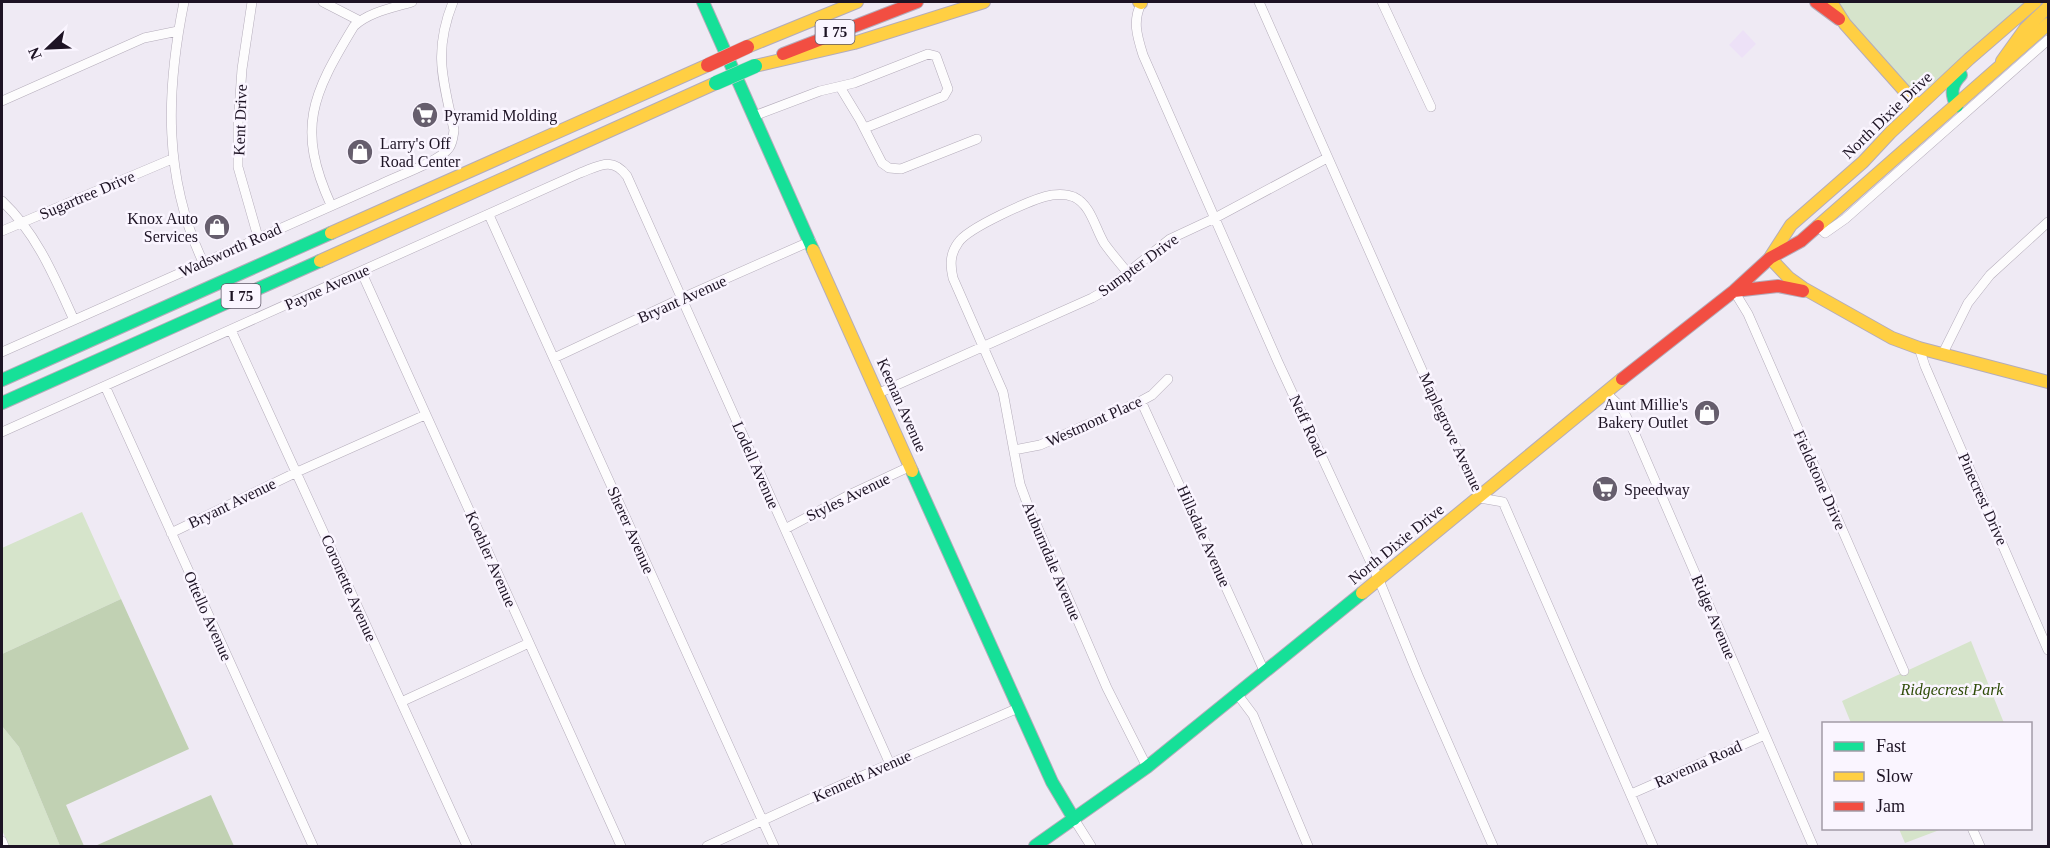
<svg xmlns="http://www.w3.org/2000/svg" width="2050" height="848" font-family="'Times New Roman',serif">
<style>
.built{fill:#ede1f7}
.green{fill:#d6e4cb}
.forest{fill:#c1d1b3}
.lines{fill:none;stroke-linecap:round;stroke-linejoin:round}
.street-casing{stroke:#b4acba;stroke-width:10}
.fast-casing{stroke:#b4acba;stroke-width:14}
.slow-casing{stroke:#b4acba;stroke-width:14}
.jam-casing{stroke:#b4acba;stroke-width:14}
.street{stroke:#fdfcfd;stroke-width:9}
.fast{stroke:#16e098;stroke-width:12}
.slow{stroke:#ffcf43;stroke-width:12}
.jam{stroke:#f24e42;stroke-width:12}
.fast-bridge-casing{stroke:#ccc9cf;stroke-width:15;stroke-linecap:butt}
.jam-bridge-casing{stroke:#ccc9cf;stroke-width:15;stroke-linecap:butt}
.fast-bridge{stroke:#16e098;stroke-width:14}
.jam-bridge{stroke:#f24e42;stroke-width:14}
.labels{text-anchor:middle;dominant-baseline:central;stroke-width:5;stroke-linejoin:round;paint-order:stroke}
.shield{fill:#faf5ff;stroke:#5f5766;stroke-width:1.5}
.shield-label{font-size:15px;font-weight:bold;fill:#1d1324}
.poi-label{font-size:16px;fill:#1d1324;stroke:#faf5ff;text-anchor:start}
.street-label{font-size:16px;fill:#1d1324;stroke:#faf5ff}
.park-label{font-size:16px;font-style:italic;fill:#2f4c08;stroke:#faf5ff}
</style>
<rect width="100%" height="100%" fill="#efeaf4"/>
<!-- built -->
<path class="built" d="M1743,30l13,14 -14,14 -13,-13z"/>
<!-- green -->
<path class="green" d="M1836,2h190l-100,87 -6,3 -8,-2 -68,-76z
M82,512l39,87 -119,55v-106z
M1971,641l33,82h-153l-9,-22z
M2,726l17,21 41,99h-51l-7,-16z
M1899,829h43l-37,14z"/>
<!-- forest -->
<path class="forest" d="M121,599l68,150 -123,56 18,41h-24l-41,-99 -17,-21v-72z
M211,795l23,51h-139z"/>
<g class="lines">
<!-- street casing -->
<g class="street-casing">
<path id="street" d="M184,2c-18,89 -21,175 19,260
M252,2l-10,67 -4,56v42l20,70
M323,2l37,19
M1142,2c-10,18 -5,34 1,53l135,307 101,218 39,95 75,171
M1259,2l209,472 12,24 23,4 150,344
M1382,2l49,105
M840,87l20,33 22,43 7,5 12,1 76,-30
M2,101l142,-63 34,-7
M754,116l66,-25 34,-8 74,-29 8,2 12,33 -4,7 -79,32
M2,201c35,33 52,75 72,119
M331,205c-35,-77 -19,-110 23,-179 15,-14 38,-18 58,-24
M489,215l285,631
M1818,226l7,7 20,-14 203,-179
M2,231l170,-72
M361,271l260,575
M1127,272c-8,-10 -16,-19 -23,-29 -9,-15 -13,-38 -30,-46 -7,-3 -15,-3 -22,-2 -18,3 -85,33 -94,48 -8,11 -8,22 -5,35l50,114 17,92 7,19 80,185 40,79
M1734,291l14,23 156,357
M231,330l236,516
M1919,348l6,18 123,284
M2,352l379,-168c16,-8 59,-23 68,-36 4,-6 4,-11 5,-18 -11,-50 -21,-78 -1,-128
M1943,353l25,-50 22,-28 58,-53
M554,358l128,-60 129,-57
M105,386l208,460
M879,393l213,-95 14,-8 64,-51 45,-21 112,-60
M1606,393l16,15 12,24 179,414
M1141,401l124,272
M2,432l578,-259c19,-7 32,-17 47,3l263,588
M1014,450l26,-5 101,-44 11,-6 16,-16
M785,529l66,-35 60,-28
M171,533l126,-61 128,-57
M1238,695l15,20 55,131
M401,702l128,-59
M1631,794l134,-59
M1074,819l17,27
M1972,828l8,18
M2,841l2,5
M707,846l100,-46 211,-92"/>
</g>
<!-- fast casing -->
<g class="fast-casing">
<path id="fast" d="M703,2l110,248
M1957,106c-7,-12 -6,-21 4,-31
M2,380l329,-147
M2,403l318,-142
M912,471l140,311 22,37
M1035,846l112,-79 215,-174"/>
</g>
<!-- slow casing -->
<g class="slow-casing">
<path id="slow" d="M1139,2l2,1
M1831,2l14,22 73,82
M747,47l110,-45
M2002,61l23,-32 23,-22
M755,66l99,-23 130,-41
M1818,226l230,-202
M331,233l377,-168
M813,250l99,221
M1771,256l20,-31 72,-63 27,-29 79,-74 66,-57
M1770,258l19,20 14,10 89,50 27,10 129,34
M320,261l396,-178
M1362,593l260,-214"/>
</g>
<!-- jam casing -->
<g class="jam-casing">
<path id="jam" d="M1816,2l23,17
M783,54l134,-52
M1734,291l44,-5 25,5
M1622,379l112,-88 36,-33 31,-17 17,-15"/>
</g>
<!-- street -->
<use href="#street" class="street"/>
<!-- fast -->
<use href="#fast" class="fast"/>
<!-- slow -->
<use href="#slow" class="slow"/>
<!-- jam -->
<use href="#jam" class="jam"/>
<!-- fast-bridge casing -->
<g class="fast-bridge-casing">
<path id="fast-bridge" d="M716,83l39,-17"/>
</g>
<!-- jam-bridge casing -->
<g class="jam-bridge-casing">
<path id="jam-bridge" d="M708,65l39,-18"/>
</g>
<!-- fast-bridge -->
<use href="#fast-bridge" class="fast-bridge"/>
<!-- jam-bridge -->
<use href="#jam-bridge" class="jam-bridge"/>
</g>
<!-- icons -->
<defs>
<g id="supermarket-disc" transform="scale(1.35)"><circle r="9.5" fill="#665e6d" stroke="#faf5ff"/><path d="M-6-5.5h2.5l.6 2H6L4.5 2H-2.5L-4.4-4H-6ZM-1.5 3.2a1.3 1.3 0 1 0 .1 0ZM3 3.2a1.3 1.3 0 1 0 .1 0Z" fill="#fff"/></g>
<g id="shop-disc" transform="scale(1.35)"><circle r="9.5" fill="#665e6d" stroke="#faf5ff"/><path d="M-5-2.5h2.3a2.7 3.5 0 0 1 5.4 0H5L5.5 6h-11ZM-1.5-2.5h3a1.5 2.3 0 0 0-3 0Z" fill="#fff"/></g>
</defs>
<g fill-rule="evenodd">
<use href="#supermarket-disc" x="425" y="115"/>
<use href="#shop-disc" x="360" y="152"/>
<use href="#shop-disc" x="217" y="227"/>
<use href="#shop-disc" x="1707" y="413"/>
<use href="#supermarket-disc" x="1605" y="489"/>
</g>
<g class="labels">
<!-- shield labels -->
<g class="shield">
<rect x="815.5" y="20" width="39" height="24" rx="4.5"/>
<rect x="221.5" y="284" width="39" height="24" rx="4.5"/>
</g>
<g class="shield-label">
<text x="835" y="32">I 75</text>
<text x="241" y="296">I 75</text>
</g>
<!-- poi labels -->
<g class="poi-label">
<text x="444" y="115">Pyramid Molding</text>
<text x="380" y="143">Larry's Off<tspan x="380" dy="18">Road Center</tspan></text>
<text x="198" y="218" text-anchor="end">Knox Auto<tspan x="198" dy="18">Services</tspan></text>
<text x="1688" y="404" text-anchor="end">Aunt Millie's<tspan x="1688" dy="18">Bakery Outlet</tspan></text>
<text x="1624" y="489">Speedway</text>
</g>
<!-- street labels -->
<g class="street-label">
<text transform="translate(1887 115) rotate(-44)">North Dixie Drive</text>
<text transform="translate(240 120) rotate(-88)">Kent Drive</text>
<text transform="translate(87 195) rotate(-23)">Sugartree Drive</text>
<text transform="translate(230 250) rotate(-24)">Wadsworth Road</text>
<text transform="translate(1138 265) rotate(-36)">Sumpter Drive</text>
<text transform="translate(327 287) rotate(-24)">Payne Avenue</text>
<text transform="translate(682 299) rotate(-24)">Bryant Avenue</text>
<text transform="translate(902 405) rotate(66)">Keenan Avenue</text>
<text transform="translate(1094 421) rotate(-24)">Westmont Place</text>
<text transform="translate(1308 426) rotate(65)">Neff Road</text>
<text transform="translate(1451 432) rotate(65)">Maplegrove Avenue</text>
<text transform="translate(756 465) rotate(66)">Lodell Avenue</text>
<text transform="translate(1820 480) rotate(66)">Fieldstone Drive</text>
<text transform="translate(848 497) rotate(-26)">Styles Avenue</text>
<text transform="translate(1983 499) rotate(66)">Pinecrest Drive</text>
<text transform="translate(232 503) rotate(-26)">Bryant Avenue</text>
<text transform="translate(631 530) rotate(66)">Sherer Avenue</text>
<text transform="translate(1204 536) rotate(66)">Hillsdale Avenue</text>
<text transform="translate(1396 544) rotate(-39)">North Dixie Drive</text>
<text transform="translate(491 559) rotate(66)">Koehler Avenue</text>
<text transform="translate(1052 561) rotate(67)">Auburndale Avenue</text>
<text transform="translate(349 588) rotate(66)">Coronette Avenue</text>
<text transform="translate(208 616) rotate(66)">Ottello Avenue</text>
<text transform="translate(1714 617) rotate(67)">Ridge Avenue</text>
<text transform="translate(1698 764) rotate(-24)">Ravenna Road</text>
<text transform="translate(862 776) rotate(-24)">Kenneth Avenue</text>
</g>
<!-- park labels -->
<g class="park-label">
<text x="1952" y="689">Ridgecrest Park</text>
</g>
</g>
<!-- border -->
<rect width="2050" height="848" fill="none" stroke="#1d1324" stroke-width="6"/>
<!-- legend -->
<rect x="1822" y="722" width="210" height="108" fill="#faf5ff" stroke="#a29ba7" stroke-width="1.5"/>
<rect x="1834" y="742" width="30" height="9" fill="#16e098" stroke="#a29ba7" stroke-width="1.5"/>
<text x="1876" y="752" font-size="18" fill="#1d1324">Fast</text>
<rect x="1834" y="772" width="30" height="9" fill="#ffcf43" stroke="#a29ba7" stroke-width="1.5"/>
<text x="1876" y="782" font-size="18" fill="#1d1324">Slow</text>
<rect x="1834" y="802" width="30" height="9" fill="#f24e42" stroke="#a29ba7" stroke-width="1.5"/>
<text x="1876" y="812" font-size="18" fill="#1d1324">Jam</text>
<!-- north arrow -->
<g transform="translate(48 48) rotate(247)" stroke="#faf5ff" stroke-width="4.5" paint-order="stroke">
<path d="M0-4.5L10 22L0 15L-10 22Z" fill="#1d1324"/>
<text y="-9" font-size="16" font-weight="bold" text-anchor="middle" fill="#1d1324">N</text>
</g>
</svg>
